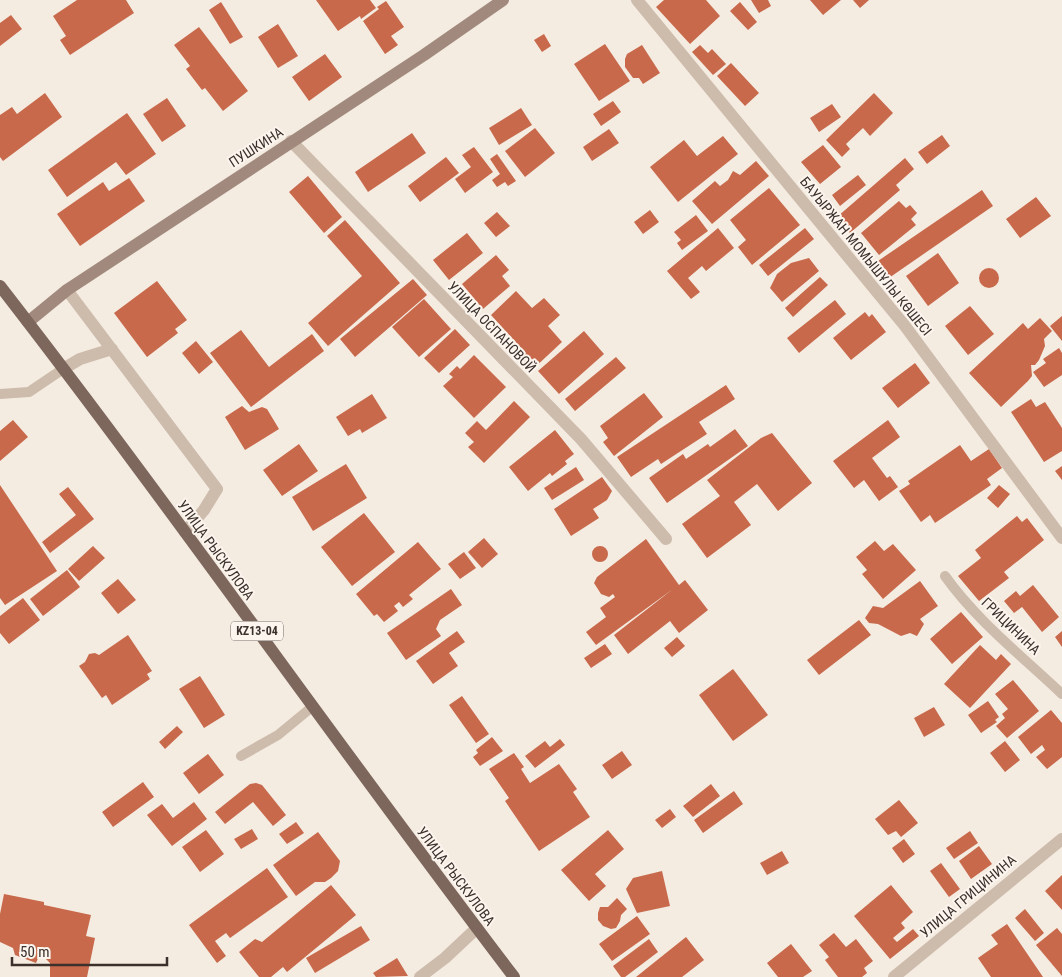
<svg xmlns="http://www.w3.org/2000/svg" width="1062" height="977" font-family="'Roboto Condensed',sans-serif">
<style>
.building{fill:#c8694b}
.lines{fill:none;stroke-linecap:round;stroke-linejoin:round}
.lane{stroke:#cdbbac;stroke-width:10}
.street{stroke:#cdbbac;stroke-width:12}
.secondary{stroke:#a18a7d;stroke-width:12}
.primary{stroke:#7d675c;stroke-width:12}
.labels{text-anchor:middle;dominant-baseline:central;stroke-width:4;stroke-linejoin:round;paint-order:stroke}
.shield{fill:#fbf5ee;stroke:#756b66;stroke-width:1}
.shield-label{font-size:12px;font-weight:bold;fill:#3b302b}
.street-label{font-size:14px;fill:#3b302b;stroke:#fbf5ee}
</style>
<rect width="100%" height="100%" fill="#f4ebe1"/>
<!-- building -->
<path class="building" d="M77,0h49l8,13 -64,42 -10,-15 6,-4 -13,-20z
M316,0h54l6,8 -15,11 -1,-3 -22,15z
M664,0h42l14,16 -30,28 -34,-37z
M751,0h17l3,6 -12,7z
M810,0h31l-18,15z
M853,0h16l-9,8z
M386,1l18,26 -13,9 7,9 -13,9 -22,-33 16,-12 -2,-2z
M221,2l22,35 -13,7 -21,-34z
M740,2l17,20 -9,8 -18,-19z
M11,15l11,14 -22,17v-23z
M278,24l20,32 -20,12 -20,-31z
M199,27l49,64 -25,20 -18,-23 -3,2 -16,-21 4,-3 -16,-21z
M544,34l7,12 -9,6 -8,-12z
M605,44l25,37 -31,20 -25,-37z
M642,45l18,28 -17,11 -4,-6h-6l-8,-11v-8l2,-5z
M700,45l8,8 4,-4 14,15 -13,11 -21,-23z
M325,54l17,23 -33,24 -17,-24z
M731,63l28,30 -14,13 -28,-30z
M45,93l17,24 -59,44 -3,-4v-42l12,-8 5,7z
M874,93l19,20 -23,23 -7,-8 -17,16 4,5 -8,8 -16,-17z
M167,98l19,28 -24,16 -19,-28z
M613,101l8,11 -20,14 -8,-12z
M832,104l9,13 -22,15 -9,-14z
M521,108l11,17 -33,20 -10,-17z
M127,113l29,41 -30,21 -10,-13 -49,35 -19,-27z
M535,128l20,25 -30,24 -20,-26z
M609,129l10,14 -27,18 -9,-14z
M412,133l14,20 -58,39 -13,-20z
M942,135l8,11 -23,18 -9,-12z
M723,136l15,18 -60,48 -28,-35 34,-27 13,16z
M823,145l18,22 -21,17 -19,-22z
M474,147l19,25 -28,21 -10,-14 16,-12 -9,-12z
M497,154l19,27 -8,5 -3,-4 -8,5 -5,-7 8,-6 -10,-15z
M446,157l13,16 -39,29 -12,-16z
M905,158l9,11 -18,16 4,5 -50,43 -13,-16z
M756,161l13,15 -57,48 -20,-23 23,-20 5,5 8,-6 5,-9 7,4z
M858,175l8,10 -26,21 -8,-11z
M308,176l34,41 -18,16 -35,-41z
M129,178l16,23 -65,45 -23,-32 46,-32 6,9z
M769,188l31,37 -48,40 -14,-18 8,-7 -16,-20z
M982,190l11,16 -107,74 -11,-17z
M1036,197l15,19 -31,22 -14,-19z
M899,201l7,7 4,-3 7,8 -6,6 5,6 -37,30 -18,-22z
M650,210l9,12 -16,12 -9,-12z
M497,212l13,14 -14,11 -12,-14z
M696,215l12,16 -26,19 -5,-7 4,-3 -7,-8z
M345,220l55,63 -72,63 -20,-23 54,-47 -35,-40z
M718,228l16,20 -28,23 -4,-5 -14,12 12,14 -9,7 -24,-28z
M805,228l9,11 -46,37 -9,-11z
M467,233l16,20 -34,27 -16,-20z
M938,253l21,30 -31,23 -22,-30z
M496,255l13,15 -7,6 8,10 -27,23 -21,-25z
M809,258l10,13 -37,31 -12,-14 7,-14 14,-11z
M979 278a10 10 0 1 1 20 0a10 10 0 1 1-20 0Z
M820,277l8,8 -35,32 -8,-9z
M413,279l14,16 -72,62 -15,-18z
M157,281l30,39 -12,9 3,4 -31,24 -33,-44z
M516,291l16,17 12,-10 16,17 -12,11 14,16 -30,28 -12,-12 6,-5 -35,-38z
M424,299l27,30 -32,28 -27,-30z
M835,300l11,14 -47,39 -12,-15z
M970,306l24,28 -26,21 -23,-29z
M865,312l4,5 3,-3 14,18 -35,28 -18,-22z
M1062,316v25l-12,-15z
M1040,318l12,13 -8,8 1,7 -6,14 -4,5h-4l1,11 -4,5 -27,26 -32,-34 54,-50 5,6z
M455,329l15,16 -31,28 -15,-15z
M241,330l28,37 43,-33 12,17 -73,56 -41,-54z
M584,331l20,23 -45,40 -21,-23z
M196,341l17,21 -14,12 -17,-21z
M1059,348l3,5v22l-18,12 -11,-15 13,-9 -3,-4z
M474,355l32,32 -32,31 -31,-32 10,-9 -4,-3 8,-8 3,3z
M616,357l10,11 -51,43 -10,-12z
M915,363l15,20 -32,25 -16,-20z
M726,385l9,14 -36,23 8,12 -46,30 -3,-5 -27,18 -14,-20z
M644,393l19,24 -49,39 -11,-14 5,-4 -8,-12z
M372,394l15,24 -25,15 -2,-4 -12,7 -12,-19z
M1031,399l5,8 9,-5 17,26v23l-18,11 -33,-50z
M514,401l16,16 -46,46 -16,-16 6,-5 -9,-9 12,-12 9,9z
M242,406l7,6 13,-5 5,2 12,20 -34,21 -20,-33z
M13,420l15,17 -28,24v-30z
M888,420l12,17 -28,21 15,20 3,-2 8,11 -19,14 -15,-21 -10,8 -21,-27z
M735,429l13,17 -81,57 -18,-25 34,-24 3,5 22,-15 2,3z
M555,430l19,24 -9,7 2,3 -15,12 -2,-3 -22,18 -19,-24z
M772,433l40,50 -34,28 -21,-27 -23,18 17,23 -44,33 -25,-34 38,-28 -13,-16 54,-42z
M299,444l19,27 -36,25 -19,-26z
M960,445l11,16 18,-12 13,19 -15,11 4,6 -56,38 -5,-8 -9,7 -22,-31 11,-7 -2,-3z
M346,464l21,34 -54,33 -21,-34z
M1062,466v14l-7,-9z
M576,467l8,13 -32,20 -8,-12z
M602,477l10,14 -5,9 -14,9 6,9 -28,18 -17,-27z
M0,485l57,86 -52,34 -5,-7z
M999,485l11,9 -12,14 -11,-10z
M68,487l26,32 -44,34 -8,-11 34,-27 -17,-21z
M364,513l31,39 -43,34 -31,-39z
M1017,516l5,6 5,-4 17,22 -40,32 5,6 -30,23 -21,-25 23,-18 -6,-8z
M484,538l14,16 -16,14 -14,-16z
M646,539l33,46 6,-5 23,30 -29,23 -9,-12 -42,33 -14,-19 59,-46 -77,56 -10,-13 20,-15 -6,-9 15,-11 -2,-3 -4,3 -8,-3 -7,-11 3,-6z
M875,541l9,10 9,-7 23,26 -33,29 -21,-25 5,-4 -11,-13z
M418,542l23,27 -32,26 4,4 -10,8 -4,-5 -5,4 4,5 -14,11 -7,-8 -3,2 -18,-22z
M592 554a8 8 0 1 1 16 0a8 8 0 1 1-16 0Z
M93,546l12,12 -26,23 -11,-12z
M464,552l12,16 -16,11 -12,-15z
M67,570l13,17 -37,29 -13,-17z
M118,579l18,21 -18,14 -17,-21z
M920,581l18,25 -18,13 4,5 -7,12 -7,-3 -9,3 -23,-12 -9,-1 -4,-5 8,-12 10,2z
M1033,585l26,32 -17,15 -20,-25 -8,6 -10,-12 12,-10 4,5z
M451,589l11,16 -22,15 -4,9 5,7 -35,24 -19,-27z
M23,598l17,22 -31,24 -9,-11v-17z
M961,612l22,25 -31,27 -22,-25z
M859,620l12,15 -52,40 -12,-15z
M457,631l8,11 -16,11 9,13 -25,18 -17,-23z
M1062,631v16l-7,-10z
M128,635l24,36 -5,3 3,5 -38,26 -6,-10 -4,3 -23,-32 6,-4 4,-8 6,-1 4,2z
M677,637l8,9 -13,11 -8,-9z
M605,644l7,10 -21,14 -7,-10z
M980,645l16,15 5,-6 10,10 -41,44 -26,-24z
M733,669l35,46 -35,26 -34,-46z
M200,676l25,39 -21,13 -25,-39z
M1013,680l26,31 -32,27 -11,-12 9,-8 -3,-4 6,-5 -13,-15z
M462,696l27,38 -13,9 -27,-38z
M988,701l11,16 -4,3 2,2 -16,11 -13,-18z
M934,707l11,18 -21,12 -10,-19z
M1051,710l11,13v34l-15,12 -11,-12 9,-7 -3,-5 -11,9 -13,-17z
M177,726l6,6 -18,17 -6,-7z
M492,737l11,14 -23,15 -7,-9 5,-4 -2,-3z
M560,739l5,6 -30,23 -10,-12 20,-15 5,6z
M1005,741l15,19 -15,12 -15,-19z
M622,751l10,14 -20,14 -10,-14z
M514,753l10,14 -3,2 9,14 29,-19 18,25 -4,3 17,25 -51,34 -34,-50 4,-3 -20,-29z
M208,754l16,21 -25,19 -16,-21z
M143,782l11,15 -41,30 -11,-15z
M256,783l6,2 24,30 -13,11 -20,-24 -28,22 -10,-12 35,-28z
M711,784l9,12 -27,21 -10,-11z
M734,791l9,13 -40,29 -9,-13z
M899,800l19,23 -17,14 -5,-6 -8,4 -13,-16z
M194,802l13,17 -35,27 -25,-31 15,-11 11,14z
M670,809l6,8 -14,11 -7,-8z
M296,822l8,11 -17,11 -8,-10z
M252,829l6,10 -17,10 -7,-10z
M206,830l18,24 -24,18 -18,-25z
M608,830l16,19 -29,25 11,12 -17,15 -28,-31z
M970,831l8,12 -24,16 -8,-11z
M318,832l22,29 -2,10 -7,7 -6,4h-10l-19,14 -23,-31z
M904,839l11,15 -12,9 -11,-15z
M979,846l13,18 -21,15 -12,-18z
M782,851l7,12 -22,12 -7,-12z
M941,863l19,26 -11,8 -19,-26z
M267,868l21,29 -58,41 -4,-5 -11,8 11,15 -9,7 -28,-38z
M662,871l8,35 -33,7 -11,-24 7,-11z
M1062,875v35l-17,-19z
M331,885l25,30 -69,57 -4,-5 -12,10h-12l-20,-25 16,-13 7,3z
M891,885l22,27 -12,11 4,5 -12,10 4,4 16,-13 6,7 -29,23 -36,-43z
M4,894l40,8v3l47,10 -5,21 9,2 -8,39h-37v-14l-5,-5 -6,-2 -3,7 -21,-8 -2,-7 -13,-6v-28z
M617,898l10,11 -6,6 -1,6 -4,7 -5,1 -8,-3 -5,-6v-7l2,-6h8z
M1025,909l19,24 -9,8 -20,-23z
M637,916l13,18 -38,27 -13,-17z
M1007,924l36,53h-52l-13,-19 20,-14 -7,-9z
M361,926l9,14 -55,33 -9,-15z
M1057,928l5,6v42l-26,-31z
M834,933l12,14 10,-8 17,22 -9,7 3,5 -5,4h-24l-13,-17 4,-3 -10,-12z
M686,937l18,23 -22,17h-46z
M649,939l9,13 -33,25h-4l-8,-11z
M791,944l21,27 -9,6h-25l-11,-14z
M397,958l11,18 -32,1 -3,-4z"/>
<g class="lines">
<!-- lane -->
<path class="lane" d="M0,394l29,-2 34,-23
M945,576c32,45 77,80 117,118
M241,756l37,-21 34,-28"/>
<!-- street -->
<path class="street" d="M637,0l268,326 157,212
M291,141l290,298 85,100
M67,290l150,199 -13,21 -19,22
M63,369l17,-10 32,-10
M420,977l25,-19 32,-30
M894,977l168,-138"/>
<!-- secondary -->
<path class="secondary" d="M28,322l39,-32 357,-235 79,-55"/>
<!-- primary -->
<path class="primary" d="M0,286c176,227 340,463 514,691"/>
</g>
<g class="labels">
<!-- shield labels -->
<rect class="shield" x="231" y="621.5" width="52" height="19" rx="4"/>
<g class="shield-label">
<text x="257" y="631">KZ13-04</text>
</g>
<!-- street labels -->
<g class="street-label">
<text transform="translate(256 147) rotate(-33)">ПУШКИНА</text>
<text transform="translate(866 256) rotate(51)">БАУЫРЖАН МОМЫШҰЛЫ КӨШЕСІ</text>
<text transform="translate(492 327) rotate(46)">УЛИЦА ОСПАНОВОЙ</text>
<text transform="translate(216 550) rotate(54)">УЛИЦА РЫСКУЛОВА</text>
<text transform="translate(1011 626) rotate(44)">ГРИЦИНИНА</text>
<text transform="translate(456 876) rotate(53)">УЛИЦА РЫСКУЛОВА</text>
<text transform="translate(968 896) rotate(-40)">УЛИЦА ГРИЦИНИНА</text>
</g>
</g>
<!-- scale -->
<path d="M12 957v8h155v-8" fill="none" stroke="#3b302b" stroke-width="2.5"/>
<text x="20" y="957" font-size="15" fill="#3b302b" stroke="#fbf5ee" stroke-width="4" paint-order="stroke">50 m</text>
</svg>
